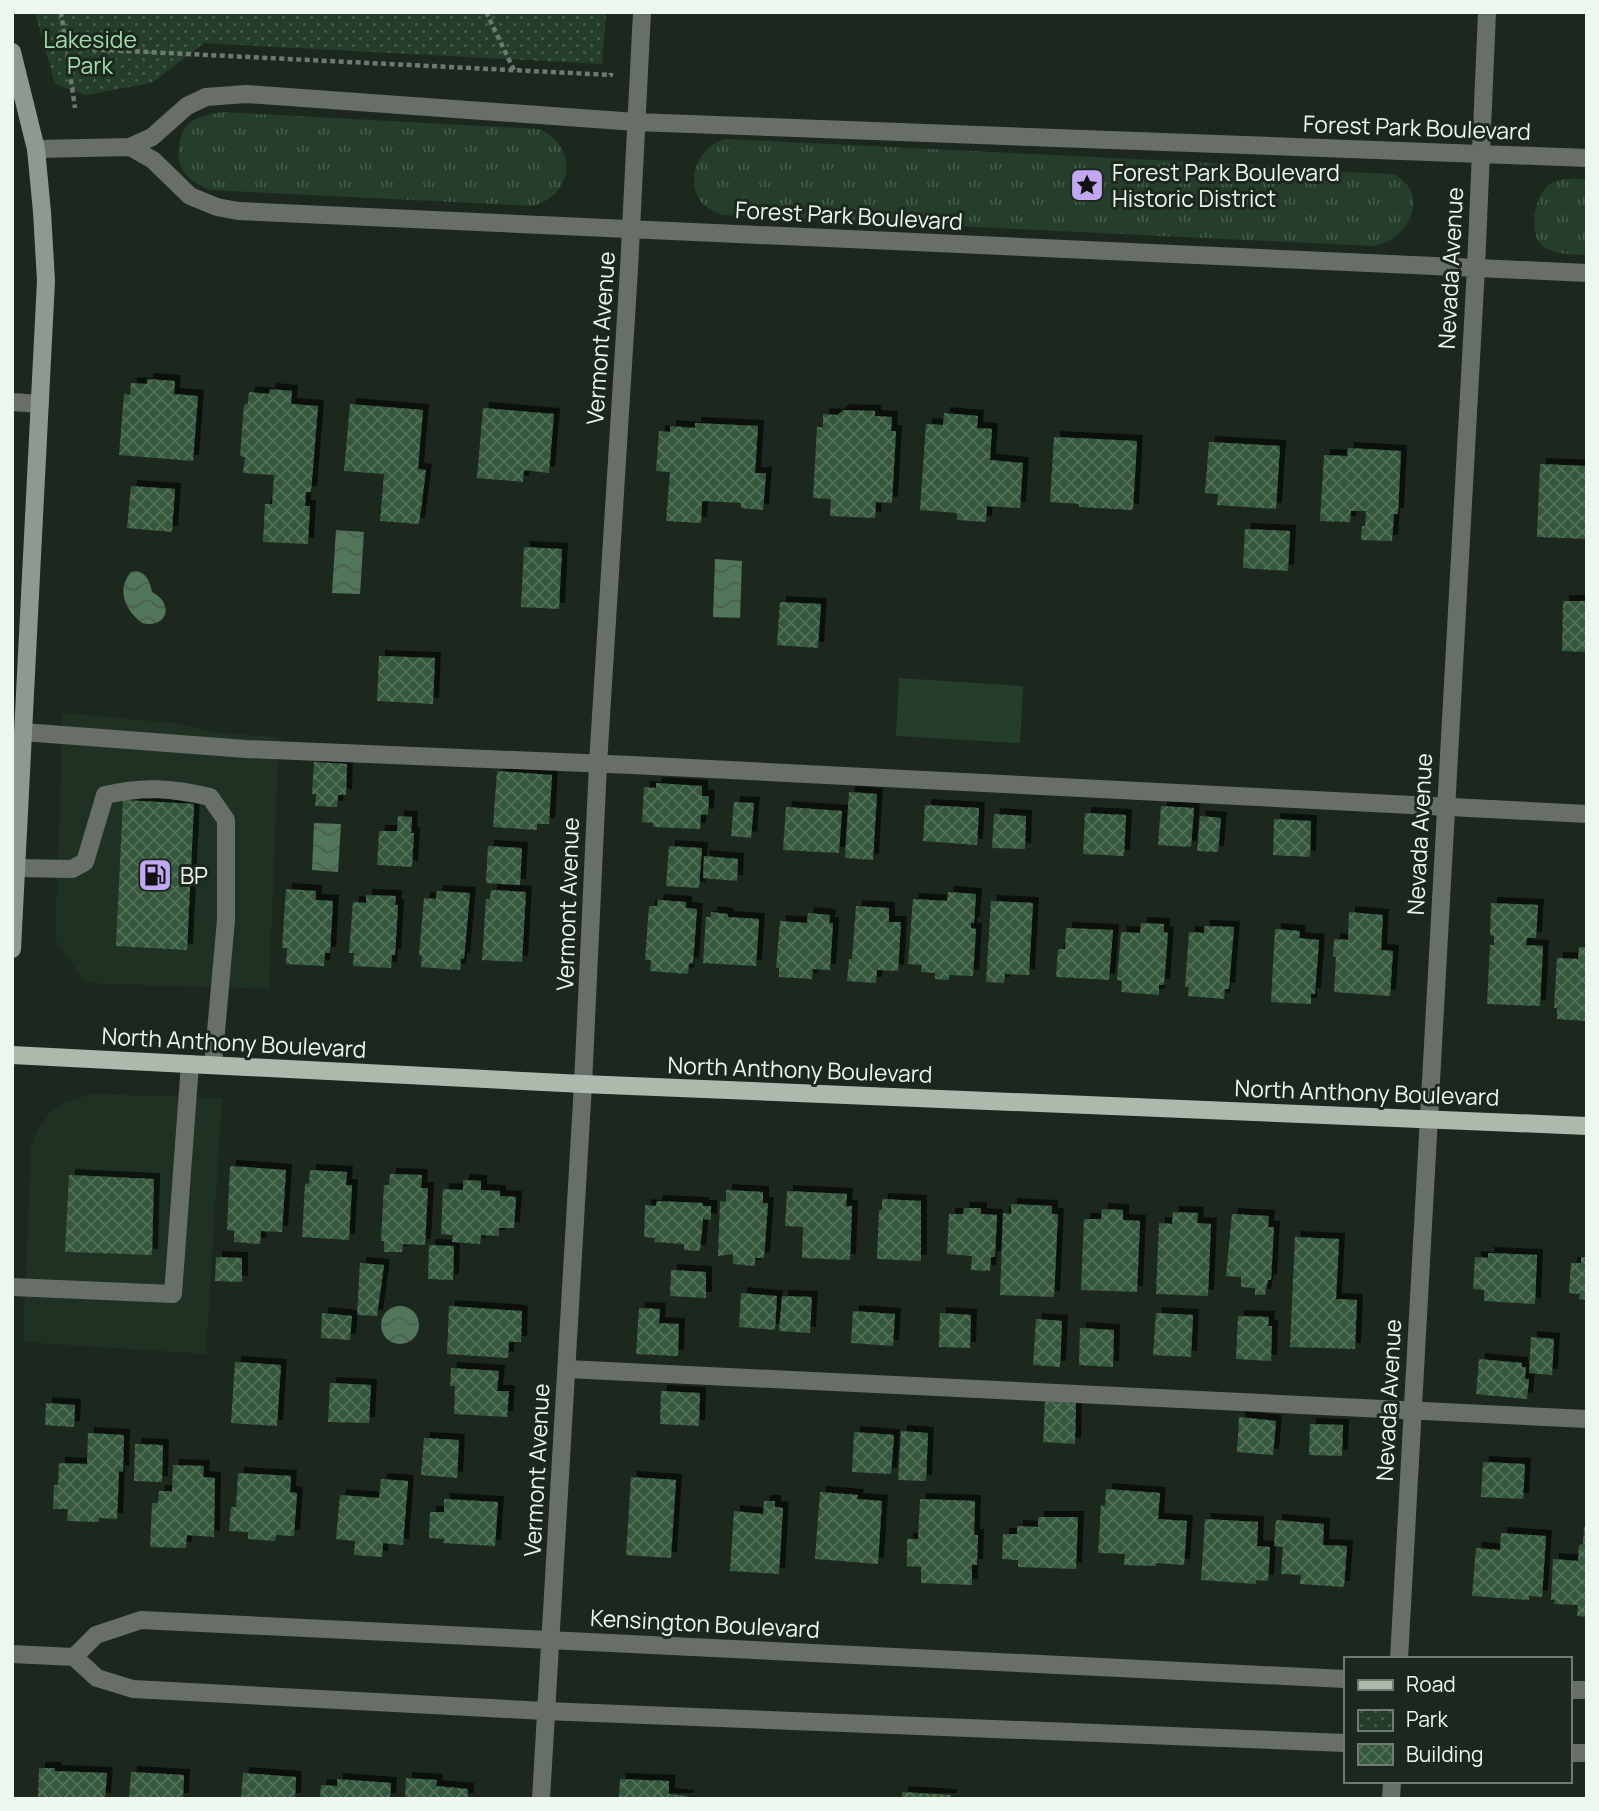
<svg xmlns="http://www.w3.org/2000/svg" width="1599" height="1811" font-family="Manrope,sans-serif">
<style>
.built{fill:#1e3122}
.grass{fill:url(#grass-tufts)}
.park{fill:url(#park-dots)}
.pitch{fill:#253e2b}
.water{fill:url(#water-waves)}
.building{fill:url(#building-cross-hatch);filter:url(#shadow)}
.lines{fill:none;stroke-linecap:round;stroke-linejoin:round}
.path{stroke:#6e7970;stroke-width:4.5;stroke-dasharray:5 3.5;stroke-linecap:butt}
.service{stroke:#686f69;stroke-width:18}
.minor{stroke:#686f69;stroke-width:18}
.secondary{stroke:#8e9990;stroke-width:18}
.primary{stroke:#acbaae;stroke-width:18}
.labels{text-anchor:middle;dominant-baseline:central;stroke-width:6;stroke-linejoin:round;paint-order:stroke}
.park-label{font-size:23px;fill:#a1dcac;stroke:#1c281e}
.street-label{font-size:23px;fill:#eef7ef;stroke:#1c281e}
.poi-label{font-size:23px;fill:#eef7ef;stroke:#1c281e;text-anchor:start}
</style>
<defs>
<pattern id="grass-tufts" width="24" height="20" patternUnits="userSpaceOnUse" patternTransform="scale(1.75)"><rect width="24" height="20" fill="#253e2b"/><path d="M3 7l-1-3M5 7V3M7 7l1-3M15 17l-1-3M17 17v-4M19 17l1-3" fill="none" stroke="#455b4a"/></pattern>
<pattern id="park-dots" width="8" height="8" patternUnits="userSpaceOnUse" patternTransform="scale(1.75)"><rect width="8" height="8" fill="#253e2b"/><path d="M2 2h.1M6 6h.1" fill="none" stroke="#455b4a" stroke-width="1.8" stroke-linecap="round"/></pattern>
<pattern id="water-waves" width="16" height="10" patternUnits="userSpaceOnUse" patternTransform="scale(1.75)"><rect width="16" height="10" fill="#527659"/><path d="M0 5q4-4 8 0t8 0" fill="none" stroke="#4c5e50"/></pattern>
<pattern id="building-cross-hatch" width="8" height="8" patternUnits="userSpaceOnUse" patternTransform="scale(1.75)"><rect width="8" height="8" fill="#35583d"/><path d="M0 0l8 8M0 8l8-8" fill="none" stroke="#537159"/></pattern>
<filter id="shadow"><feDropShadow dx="6" dy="-6" stdDeviation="0" flood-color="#0009"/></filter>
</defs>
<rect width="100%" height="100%" fill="#1c281e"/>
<!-- built -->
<path class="built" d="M63,713l111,10 45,10 60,4 -10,252 -184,-6 -30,-44z
M91,1094l131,4 -16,256 -183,-12 8,-195 7,-17 12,-18 14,-9z"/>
<!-- grass -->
<path class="grass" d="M223,112l316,17c40,17 35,66 -6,77l-323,-16c-20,-8 -35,-20 -31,-45 1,-7 3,-14 8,-20 9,-9 24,-11 36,-13z
M724,139l595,29 5,3 70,3c37,20 16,65 -20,72l-652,-31c-9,-4 -19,-8 -23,-16 -13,-24 1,-52 25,-60z
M1587,179v76c-14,-1 -31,0 -43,-8 -17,-11 -10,-52 6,-63 9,-7 25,-5 37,-5z"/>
<!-- park -->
<path class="park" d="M35,12h571l-4,52 -398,-21 -52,40 -66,12 -31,-11z"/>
<!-- pitch -->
<path class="pitch" d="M899,678l124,8 -3,57 -124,-7z"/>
<!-- water -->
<path class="water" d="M336,530l28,2 -4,62 -28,-1z
M715,559l27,2 -2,57 -27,-1z
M136,571c11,2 14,11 16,21 23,12 15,37 -10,31 -17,-13 -26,-33 -11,-51z
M314,823l27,1 -3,48 -26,-2z
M381 1325a19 19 0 1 1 38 0a19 19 0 1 1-38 0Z"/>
<!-- building -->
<path class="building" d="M147,379l28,2 -1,13 24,2 -5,65 -74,-6 5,-61 6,1 1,-12 16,1z
M270,389l22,2 -1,13 27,2 -7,86h-5l-1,14h5l-2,38 -45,-2 2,-38h7l2,-29 -31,-2 2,-16 -5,-1 4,-51 4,-2 1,-11 20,2z
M350,404l73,6 -5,59 8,1 -7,54 -39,-3 4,-47 -40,-3z
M483,408l71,6 -5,59 -25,-3 -1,12 -46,-4z
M844,410l31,1v5l17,1 -1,14h5l-4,72 -16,-1 -1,16 -45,-2 1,-17 -18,-1 4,-71h6v-13l14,1z
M944,413l34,3 -1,12 15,1 -2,31 33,3 -3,45 -33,-2 -1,16 -29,-2v-7l-37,-3 6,-86 17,1z
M695,423l63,3 -3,47h11l-3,37 -22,-2v-5l-39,-2 -1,22 -35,-2 4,-49 -14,-1 3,-40 11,1v-6l25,2z
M1054,437l83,4 -4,69 -54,-3v-3l-29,-2z
M1209,442l71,4 -4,63 -59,-4 1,-11 -13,-1z
M1348,448l53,3 -3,63h-4l-2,27 -31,-1 1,-14h3l1,-15h-15l-1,11 -30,-1 4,-66 23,1z
M1540,464l47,2v73l-50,-2z
M131,486l44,3 -3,43 -45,-4z
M1245,529l45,2 -2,40 -45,-3z
M524,547l38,2 -3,60 -38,-2z
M1563,601h24v51l-25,-1z
M780,602l41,2 -3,44 -41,-3z
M379,656l56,2 -2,46 -56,-3z
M314,762l33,2 -1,31h-8l-1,12 -22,-1 1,-12h-4z
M497,771l55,4 -3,49h-12v6l-44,-3z
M656,783l46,3v10h7l-1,19 -7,-1 -1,15 -47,-2v-4l-11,-1 2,-35 12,1z
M849,792l28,2 -4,66 -28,-2z
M123,800l71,4 -7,146 -71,-4z
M734,802l20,1 -3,35 -20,-2z
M925,805l54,3 -2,37 -54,-4z
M1161,806l33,2 -3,39 -33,-2z
M786,807l56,4 -3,42 -56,-3z
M1085,813l41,2 -2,41 -41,-2z
M994,814l32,2 -1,33 -33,-1z
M398,816l14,1 -1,16h3l-2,34 -35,-2 2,-34h18z
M1200,816l21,2 -3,34 -21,-1z
M1274,819l37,2 -1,36 -37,-2z
M488,846l34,2 -2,37 -34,-2z
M669,846l33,2 -3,40 -33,-2z
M704,856l34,3 -1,22 -34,-3z
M286,889l30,2v9l17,1 -3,52h-5l-1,13 -38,-2 1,-16h-5z
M491,890l35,2 -4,70 -40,-2 4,-61h4z
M437,891l33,2 -6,66h-3l-1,11 -39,-3 1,-11 -3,-1 5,-57 12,1z
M948,892l28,2 -2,29h-3v5l5,1 -3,47 -24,-1v5l-14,-1v-6l-14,-1 1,-7 -14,-1 5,-65 34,2z
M366,895l30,1 -1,9h3l-3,50h-3l-1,13 -38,-2 1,-13h-5l4,-51 13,1z
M658,900l28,2v6l11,1 -4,55 -4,-1 -1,11 -38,-3 1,-11h-6l4,-54h8z
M991,901l42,2 -4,72 -24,-1 -1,9 -18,-1z
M1491,903l47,2 -2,33h-9l-1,7 17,1 -3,60 -53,-2 3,-59h4v-9l-4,-1z
M856,906l33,2v14h12l-3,49 -21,-1 -1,13 -29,-2 2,-22h3z
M711,912l17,2v3l31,2 -3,47 -53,-3 3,-46h5z
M1349,912l34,3 -2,35 12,1 -3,45 -56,-4 2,-35 -3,-1 1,-17 14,1z
M808,913l22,2 -1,8h4l-3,47 -17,-1 -1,10 -33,-2v-9h-3l4,-47 27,2z
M1141,923l23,1v8l4,1 -4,52h-5v10l-38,-3 1,-11 -5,-1 4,-48 19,1z
M1204,926l30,1 -5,62h-4l-1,10 -36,-3 1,-9h-4l4,-55 15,1z
M1066,928l47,2 -4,50 -53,-3 2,-28h7z
M1275,929l25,2 -1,7 20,2 -4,54h-4v10l-40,-2z
M1579,947h8v74l-30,-2v-11h-3l3,-50 21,1z
M230,1166l56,4 -4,62 -21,-1 -1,13 -26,-2v-11l-7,-1z
M310,1170l37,2 -1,13h6l-3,55 -47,-3 3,-53 4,-1z
M390,1174l32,1 -1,13h7l-3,57 -22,-1 -1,8h-18v-11h-3l3,-56h5z
M69,1175l85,4 -2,76 -87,-3z
M463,1180l18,1v9l19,1v5l16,1 -2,31h-15v8l-18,-1 -1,9 -28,-2 1,-7 -12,-1 2,-45 20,1z
M726,1190l37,2v11h5l-4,55h-9v8l-22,-2v-10l-15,2 2,-55 6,1z
M787,1191l60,3 -1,12h6l-2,54 -48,-2 1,-31 -18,-1z
M882,1199l39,2v60l-44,-2 2,-49h3z
M657,1201l46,2v3h8v14l-8,-1 -3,32 -16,-1v-6l-30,-2 1,-4 -11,-1 1,-32 11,1z
M1011,1204l41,2v8h6l-4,83 -54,-2 3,-82 8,1z
M964,1208h17v6l16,1 -2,42h-4l-1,14 -19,-1 1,-14 -25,-2 2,-40h14z
M1102,1209l21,1v10l17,1 -3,71 -56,-2 3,-71h17z
M1173,1212l25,1 -1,10 14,1 -3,72 -52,-2 3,-71 13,1z
M1232,1214l37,2 -1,11h6l-3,53h-3l-3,15h-10v-7l-14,-1v-10l-15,-1z
M1295,1237l44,2 -3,60 21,1 -2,49 -65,-2z
M429,1245l25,1 -1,34 -25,-1z
M1488,1253l49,2 -2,49 -51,-3v-11l-11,-1 2,-32 13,1z
M216,1257l26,1v24l-27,-1z
M1581,1257h6v43l-8,-1 1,-5 -11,-1 2,-30h10z
M360,1263l24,2 -7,51 -20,-1z
M671,1270l35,2v26l-36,-2z
M741,1293l36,3 -2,34 -36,-3z
M782,1296l30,1 -2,36 -31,-2z
M449,1306l73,5 -1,31h-12l-1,16 -61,-4z
M639,1308l21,1 -1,14 20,1 -1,32 -42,-2z
M853,1311l42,3 -2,32 -42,-3z
M322,1313l30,3 -2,24 -29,-2z
M940,1313l31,2 -1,33 -31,-1z
M1156,1313l37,2 -2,42 -38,-2z
M1238,1316l31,1 -1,9h4l-1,35 -35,-2z
M1036,1319l26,2 -2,46 -27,-2z
M1080,1328l34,2 -1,37 -34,-2z
M1531,1337l23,2 -2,36 -23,-2z
M1479,1359l43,4v4h4l-1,12h4l-2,20 -51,-5z
M235,1362l46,3 -4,61 -46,-3z
M451,1368l48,3 -2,20h12l-2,26 -53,-3 1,-28h-5z
M330,1383l41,2 -2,38 -41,-1z
M661,1391l39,2 -1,33 -39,-2z
M1045,1401l31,2 -1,41 -32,-2z
M46,1403l29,2 -1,22 -29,-2z
M1239,1417l37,4 -3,34 -36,-3z
M1310,1424l33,1 -1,31 -33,-1z
M901,1431l27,2 -2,48 -28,-1z
M854,1432l40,3 -3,39 -39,-2z
M88,1433l36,2 -1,37 -4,-1 -2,48 -18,-1v4l-32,-1 1,-12h-15l1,-24h4l1,-22 28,1z
M424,1438l35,2 -2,38 -36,-3z
M135,1444l28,1 -1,37 -28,-1z
M1483,1462l42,2 -2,35 -42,-2z
M173,1465l31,1 -1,11 12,1 -1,59 -27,-2 -1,13 -36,-1 2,-44h6l1,-12h13z
M238,1473l53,3 -1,16 7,1 -3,43 -18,-1 -1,6 -27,-2v-7l-19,-1 2,-24h5z
M631,1477l45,3 -5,78 -45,-3z
M381,1479l27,2 -5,64 -20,-2 -1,14 -28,-2 1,-14 -19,-2 4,-44 39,3z
M1106,1489l54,4 -2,26 29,2 -3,44 -28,-2v3l-32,-1 1,-11 -27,-1 3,-48 4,1z
M820,1492l38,3 -1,4 25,2 -4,63 -63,-5z
M444,1499l54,3 -3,44 -52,-3 1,-4 -15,-1 1,-26h14z
M920,1499l55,2 -1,34h4l-1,30h-5v20l-51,-2v-16l-14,-1v-27h11z
M764,1501h11v6l8,1 -4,66 -49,-3 4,-60 29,3z
M1038,1517h40l-2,52 -58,-2v-7l-16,-1 1,-25h14v-8l21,1z
M1205,1519l53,3 -1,24 13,1 -2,34 -12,-1v4l-55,-4z
M1276,1520l48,4 -1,21 24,1 -3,41 -44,-3 1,-9 -20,-1 2,-27 -9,-1z
M1584,1527l3,1v89l-10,-1 1,-11 -24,-1 1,-4h-4l2,-41 25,2 1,-16 4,-1z
M1501,1533l45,3 -4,61 -13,-1v4l-57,-4 4,-48 24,2z
M39,1768h16v3l52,2 -2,26 -67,-1z
M131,1772l53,3 -1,24h-54z
M243,1773l53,4 -1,22h-54z
M406,1778l31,2 -1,6 32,3v10h-63z
M337,1779l54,4 -1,16h-70l1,-14 16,1z
M620,1779l49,2v13l19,2v3h-69z
M902,1792l49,3v4h-49z"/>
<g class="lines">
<!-- path -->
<path class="path" d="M61,12l14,96
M486,12l28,58
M67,48l544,27v-2"/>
<!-- service -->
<path class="service" d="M23,732l223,17 386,16 955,49
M16,868l56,1 13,-7 20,-67c39,-9 66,-7 105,2l16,23v100l-13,145
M12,1287l161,7 17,-230
M567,1369l1020,50"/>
<!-- minor -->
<path class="minor" d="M130,147l23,13 37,36 27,11 21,4 1349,62
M36,149l94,-2 22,-10 35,-31 19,-9 40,-3 390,28 951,36
M12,402l28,2
M12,1654l62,3 23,21 36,11 412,22 800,32
M74,1657l22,-22 45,-15 1204,59
M1399,1659l77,-1391 11,-256
M1569,1690h18
M1569,1753h18
M541,1799l42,-715 15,-320 31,-495 13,-257
M1391,1799l1,-18"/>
<!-- secondary -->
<path class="secondary" d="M12,52l24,97 6,63 4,69 -34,668"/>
<!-- primary -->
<path class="primary" d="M12,1055l571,29 1004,42"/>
</g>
<!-- icons -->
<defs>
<g id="sight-square" transform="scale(1.75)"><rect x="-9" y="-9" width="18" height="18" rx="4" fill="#c2a8f2" stroke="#1c281e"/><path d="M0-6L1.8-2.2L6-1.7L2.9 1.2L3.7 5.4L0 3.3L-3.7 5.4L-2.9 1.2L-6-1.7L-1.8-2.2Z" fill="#111"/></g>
<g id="fuel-square" transform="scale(1.75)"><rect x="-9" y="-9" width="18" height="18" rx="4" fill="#c2a8f2" stroke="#1c281e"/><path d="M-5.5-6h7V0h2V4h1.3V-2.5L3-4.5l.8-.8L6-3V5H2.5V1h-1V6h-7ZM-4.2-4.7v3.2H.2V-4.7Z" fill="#111"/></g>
</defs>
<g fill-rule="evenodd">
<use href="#sight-square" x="1087" y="185"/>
<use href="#fuel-square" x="155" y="875"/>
</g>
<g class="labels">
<!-- park labels -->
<g class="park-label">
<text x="90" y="39">Lakeside<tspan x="90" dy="26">Park</tspan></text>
</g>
<!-- street labels -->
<g class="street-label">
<text transform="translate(1417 127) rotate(2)">Forest Park Boulevard</text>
<text transform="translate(849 215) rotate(3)">Forest Park Boulevard</text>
<text transform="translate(1450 268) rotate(-87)">Nevada Avenue</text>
<text transform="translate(600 338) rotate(-86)">Vermont Avenue</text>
<text transform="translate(1419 834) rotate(-87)">Nevada Avenue</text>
<text transform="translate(567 904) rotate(-88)">Vermont Avenue</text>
<text transform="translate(234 1042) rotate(3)">North Anthony Boulevard</text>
<text transform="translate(800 1069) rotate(2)">North Anthony Boulevard</text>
<text transform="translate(1367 1092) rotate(2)">North Anthony Boulevard</text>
<text transform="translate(1388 1400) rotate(-87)">Nevada Avenue</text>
<text transform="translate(536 1470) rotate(-87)">Vermont Avenue</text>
<text transform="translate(705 1623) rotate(3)">Kensington Boulevard</text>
</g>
<!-- poi labels -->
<g class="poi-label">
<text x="1112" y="172">Forest Park Boulevard<tspan x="1112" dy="26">Historic District</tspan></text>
<text x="180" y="875">BP</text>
</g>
</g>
<!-- border -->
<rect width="1599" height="1811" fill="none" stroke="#eef7ef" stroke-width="28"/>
<!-- legend -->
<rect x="1344" y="1657" width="228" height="126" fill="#1c281e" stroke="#707b72" stroke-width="2"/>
<rect x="1358" y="1680" width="35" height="10" fill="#acbaae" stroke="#707b72" stroke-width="2"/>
<text x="1406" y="1692" font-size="21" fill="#eef7ef">Road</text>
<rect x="1358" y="1710" width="35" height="21" fill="url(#park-dots)" stroke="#707b72" stroke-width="2"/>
<text x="1406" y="1727" font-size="21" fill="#eef7ef">Park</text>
<rect x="1358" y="1744" width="35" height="21" fill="url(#building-cross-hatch)" stroke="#707b72" stroke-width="2"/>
<text x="1406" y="1762" font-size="21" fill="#eef7ef">Building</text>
</svg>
